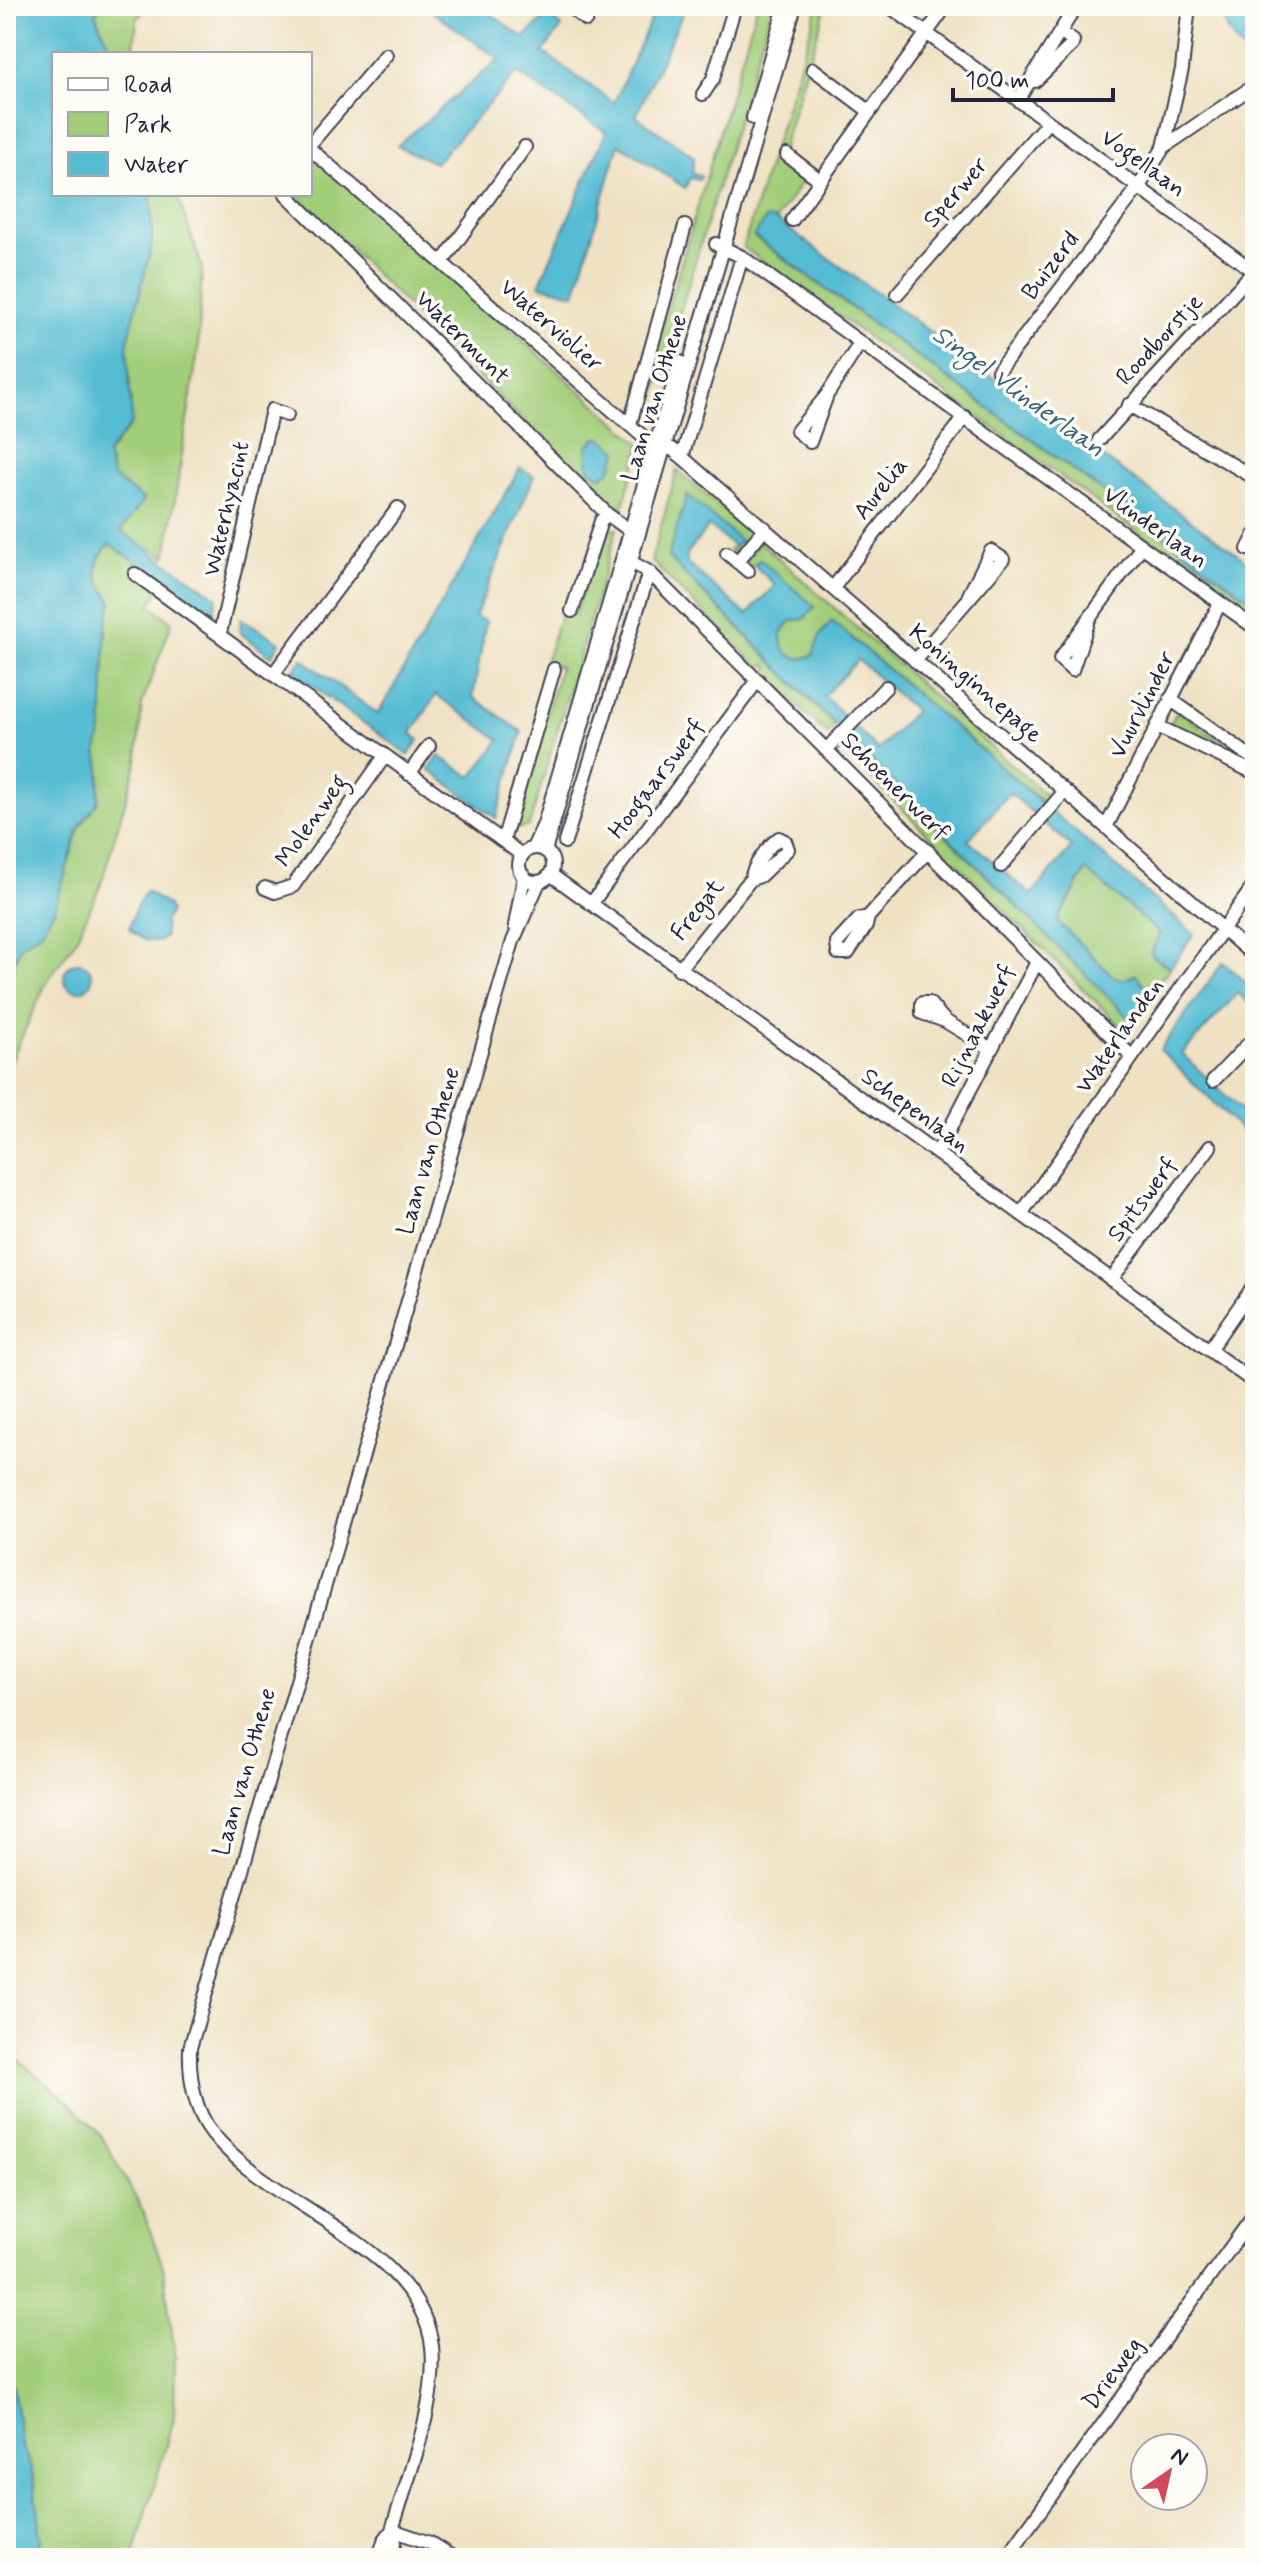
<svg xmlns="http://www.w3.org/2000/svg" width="1261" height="2564" font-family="Mynerve,sans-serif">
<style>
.green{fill:#a2cd79;stroke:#62785a;stroke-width:2}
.water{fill:#55bcd3;stroke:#3c6f87;stroke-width:2;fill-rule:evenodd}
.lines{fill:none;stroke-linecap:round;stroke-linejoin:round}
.minor-casing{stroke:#413f4f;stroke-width:16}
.minor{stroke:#fff;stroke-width:12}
.labels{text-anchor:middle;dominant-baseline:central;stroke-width:7;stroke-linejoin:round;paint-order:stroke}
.street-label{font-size:24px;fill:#22223b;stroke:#fdfcf7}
.water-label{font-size:26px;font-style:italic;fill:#366078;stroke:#fdfcf7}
</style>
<rect width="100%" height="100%" fill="#fdfcf7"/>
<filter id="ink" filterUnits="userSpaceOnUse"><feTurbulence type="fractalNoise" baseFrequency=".0125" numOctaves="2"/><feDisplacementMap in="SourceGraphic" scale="16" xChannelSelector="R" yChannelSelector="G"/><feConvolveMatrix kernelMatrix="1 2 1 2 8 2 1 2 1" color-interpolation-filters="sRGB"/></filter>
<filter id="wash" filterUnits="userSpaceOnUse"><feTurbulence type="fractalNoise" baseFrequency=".006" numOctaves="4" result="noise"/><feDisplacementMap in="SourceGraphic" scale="32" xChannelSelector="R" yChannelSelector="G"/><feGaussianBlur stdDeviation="1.8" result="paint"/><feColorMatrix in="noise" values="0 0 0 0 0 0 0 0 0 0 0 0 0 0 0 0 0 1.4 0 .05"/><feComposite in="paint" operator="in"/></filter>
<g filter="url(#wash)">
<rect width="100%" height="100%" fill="#efe1c2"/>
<!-- green -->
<path class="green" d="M101,6h37l5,5 -6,9 -4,34h-20l-18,-40z
M757,6h15l-127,423 -11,-7z
M818,6h8l-47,153 26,18 -29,43 -9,-1 -13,18 501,366v14l-512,-370z
M310,153l331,291 -21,73 -325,-323h15z
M151,194h26l25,73 -4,83 -32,207 -15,-9 -3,4 -27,-21 -14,-77 25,-31 -5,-78 25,-102z
M677,470l77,66 -17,18 -8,-4 11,-8 -53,-46 -19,61 167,169 -8,8 -63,-60 5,-7 -3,-3 -6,5 -109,-108z
M604,525l13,4 -88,297 -17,4 48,-163 -15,-5 17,-52 13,4z
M759,541l291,258 -3,7 -215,-185 -12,14 -7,20c-18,9 -33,-2 -32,-22l10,-12 14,-2 -45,-60 -10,8 -5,-5z
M109,544l53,33 -2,12 -10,16 22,17 -30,82 -5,57 -37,126 -25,54 -29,42 -40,89v-89l15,-38 20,-13 13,-22 25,-82 19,-27 2,-31 -3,-20 5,-20 4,-104 6,-25c-18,-24 -23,-32 -3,-57z
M1178,710l77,56v3l-87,-42z
M848,739l285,282 -9,9 -284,-283z
M1087,869l73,65 -10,20 20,14 -22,28v-6l-14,-15 -11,5 -9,-3 -57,-56z
M6,2050l60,49 35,36 42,76 20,56 12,87 -1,64 -41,140h-91l-4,-51 -7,-39 -9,-21 -16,-106z"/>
<!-- water -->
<path class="water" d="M6,6h95l-6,8 18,40h-59v140h97l1,49 -25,102 5,78 -25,31 6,23 31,23 -23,31 96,66 -4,16 -104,-69c-19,22 -14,36 3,57l-6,25 -4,104 -5,20 3,20 -2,31 -19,27 -25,82 -13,22 -20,13 -15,38z
M424,6h56l44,32 23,-23 15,12 -19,25 71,51 43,-97h29l-50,110 58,41 -2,16 9,3 -2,4 -9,-2 -5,10 -66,-44 -44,150 -36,-9 67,-153 -89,-59 -82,90 -38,-17 102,-87z
M1215,6h40v57l-21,-22 -11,-20 3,-8z
M767,218l9,2 479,347v36l-501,-367z
M596,438l8,1 14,12 -8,19 -9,7 -12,-8 -2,-23z
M520,468l14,8 -59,141 11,4 -13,76 49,35 -26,86 -67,-48 10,-14 33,21 28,-37 -64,-45 -24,38 7,7 -10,15 -117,-83 10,-13 76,55z
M687,495l54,46 -7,6 -25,-21 -22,28v9l60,52 28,-30 -21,-20 6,-6 55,48 -11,12 -13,2 -10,12c-1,20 14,31 32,22l7,-20 12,-14 362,313 -24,34 -20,-14 10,-20 -74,-64 -29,51 57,56 9,3 13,-5 12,15 -15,32 -465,-465zM858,660l57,51 -37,39 -54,-54zM1010,793l62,54 -41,48 -63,-55z
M241,618l39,24 -8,14 -32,-23z
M146,891l22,15 2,6 -5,8v17l-7,5 -14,-2 -15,-11 6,-20z
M1223,962l32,29v18l-17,-16 -56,61 61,58 12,-12v44l-95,-94z
M64 977a14 14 0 1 1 28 0a14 14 0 1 1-28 0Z
M6,2341l16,106 9,21 7,39 4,51h-36z"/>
</g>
<g filter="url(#ink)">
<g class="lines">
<!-- minor casing -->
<g class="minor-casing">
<path id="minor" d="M569,6l17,14
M889,6l366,266
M813,69l56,42
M1035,81l37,-36 1,-4 -13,-9
M703,94l10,-15 22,-73
M1018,100l58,-94
M753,118l32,-112
M310,144l76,-89
M1164,147l18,-78 7,-63
M310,149l338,292 24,8 10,8 573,500
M787,155l33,25
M286,194l321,320 29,21
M792,220l154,-214
M716,244l26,13 513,371
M443,261l82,-114
M897,294l151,-172
M998,371l140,-183 26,-41 91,-62
M827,395l-17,47 -13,-11 30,-36 33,-52
M1129,405l126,73
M630,424l55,-198
M1099,440l155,-169
M682,457l60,-200
M1248,549l7,-14
M727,553l21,18
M624,558l25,14 483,485
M737,562l28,-34
M135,574l387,281
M833,588l132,-171
M572,611l29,-90 6,-7
M1088,623l-16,47 -12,-11 82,-113
M220,633l52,-223 15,5
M915,661l88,-102 -12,-8 -22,44
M274,673l124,-165
M1170,699l85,61
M1157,726l98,47
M826,750l60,-63
M409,774l20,-28
M1106,827l114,-224
M503,841l51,-172
M565,842l84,-270
M533,848l11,-24 136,-462
M519 865a17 17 0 1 1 34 0a17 17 0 1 1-34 0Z
M545,851l250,-845
M1001,866l64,-75
M550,874l705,509
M265,888l10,4 18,-6 92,-130
M591,904l167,-224
M868,917l-2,9 -18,27h-10l-1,-10 22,-24 9,-2 60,-66
M515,926l9,-50
M679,969l72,-90c3,-14 16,-32 28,-41l6,3 3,8 -28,27 -9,3
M945,1021l-23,-8v-10h7l16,18 46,28
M1213,1081l42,-44
M937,1153l100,-191
M1021,1214l234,-330
M1111,1280l99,-133
M1209,1350l46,-66
M392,2530l38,13 24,15
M379,2558l5,-17 8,-11c16,-54 46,-127 40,-184 -12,-100 -162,-140 -219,-212 -19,-23 -24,-57 -23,-86l323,-1107 26,-59
M391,2558l4,-15 -3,-13
M1006,2558l249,-344"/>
</g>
<!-- minor -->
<use href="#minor" class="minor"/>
</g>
</g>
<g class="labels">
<!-- street labels -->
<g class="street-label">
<text transform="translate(1143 164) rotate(36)">Vogellaan</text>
<text transform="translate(956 193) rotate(-49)">Sperwer</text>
<text transform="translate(1051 266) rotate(-53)">Buizerd</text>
<text transform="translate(551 326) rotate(41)">Waterviolier</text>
<text transform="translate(462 338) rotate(45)">Watermunt</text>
<text transform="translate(1160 340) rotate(-47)">Roodborstje</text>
<text transform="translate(655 398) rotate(-73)">Laan van Othene</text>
<text transform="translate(881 489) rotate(-52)">Aurelia</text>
<text transform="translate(227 509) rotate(-77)">Waterhyacint</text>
<text transform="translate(1155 528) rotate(36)">Vlinderlaan</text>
<text transform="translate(975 684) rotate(41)">Koninginnepage</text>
<text transform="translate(1143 705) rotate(-63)">Vuurvlinder</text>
<text transform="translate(657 779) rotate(-53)">Hoogaarswerf</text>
<text transform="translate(895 787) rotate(45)">Schoenerwerf</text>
<text transform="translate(312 821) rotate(-55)">Molenweg</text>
<text transform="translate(698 910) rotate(-52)">Fregat</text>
<text transform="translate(979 1026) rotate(-63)">Rijnaakwerf</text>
<text transform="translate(1120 1036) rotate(-55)">Waterlanden</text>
<text transform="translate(915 1111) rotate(36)">Schepenlaan</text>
<text transform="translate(429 1151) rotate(-74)">Laan van Othene</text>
<text transform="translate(1143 1200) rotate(-53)">Spitswerf</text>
<text transform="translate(245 1772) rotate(-74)">Laan van Othene</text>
<text transform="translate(1113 2374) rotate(-54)">Drieweg</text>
</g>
<!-- water labels -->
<g class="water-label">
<text transform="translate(1018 392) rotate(36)">Singel Vlinderlaan</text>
</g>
</g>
<!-- margin -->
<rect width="1261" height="2564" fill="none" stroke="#fdfcf7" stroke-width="32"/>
<!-- legend -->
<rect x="52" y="52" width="260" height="144" fill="#fdfcf7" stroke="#a5a5ac" stroke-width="2"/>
<rect x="68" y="78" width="40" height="12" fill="#ffffff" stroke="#a5a5ac" stroke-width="2"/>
<text x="124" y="92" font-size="24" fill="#22223b">Road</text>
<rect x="68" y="112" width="40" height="24" fill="#a2cd79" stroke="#a5a5ac" stroke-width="2"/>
<text x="124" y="132" font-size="24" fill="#22223b">Park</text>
<rect x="68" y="152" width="40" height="24" fill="#55bcd3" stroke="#a5a5ac" stroke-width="2"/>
<text x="124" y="172" font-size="24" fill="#22223b">Water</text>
<!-- north arrow -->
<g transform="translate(1169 2472) rotate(34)"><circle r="38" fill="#fdfcf7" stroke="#a5a5ac" stroke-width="2"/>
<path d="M0-6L14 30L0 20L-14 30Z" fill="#d1495b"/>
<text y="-12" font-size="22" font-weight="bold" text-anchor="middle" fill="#22223b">N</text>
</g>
<!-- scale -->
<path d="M953 88v12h160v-12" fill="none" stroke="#22223b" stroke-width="4"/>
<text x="965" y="88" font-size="24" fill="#22223b" stroke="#fdfcf7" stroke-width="6" paint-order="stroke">100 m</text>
</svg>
